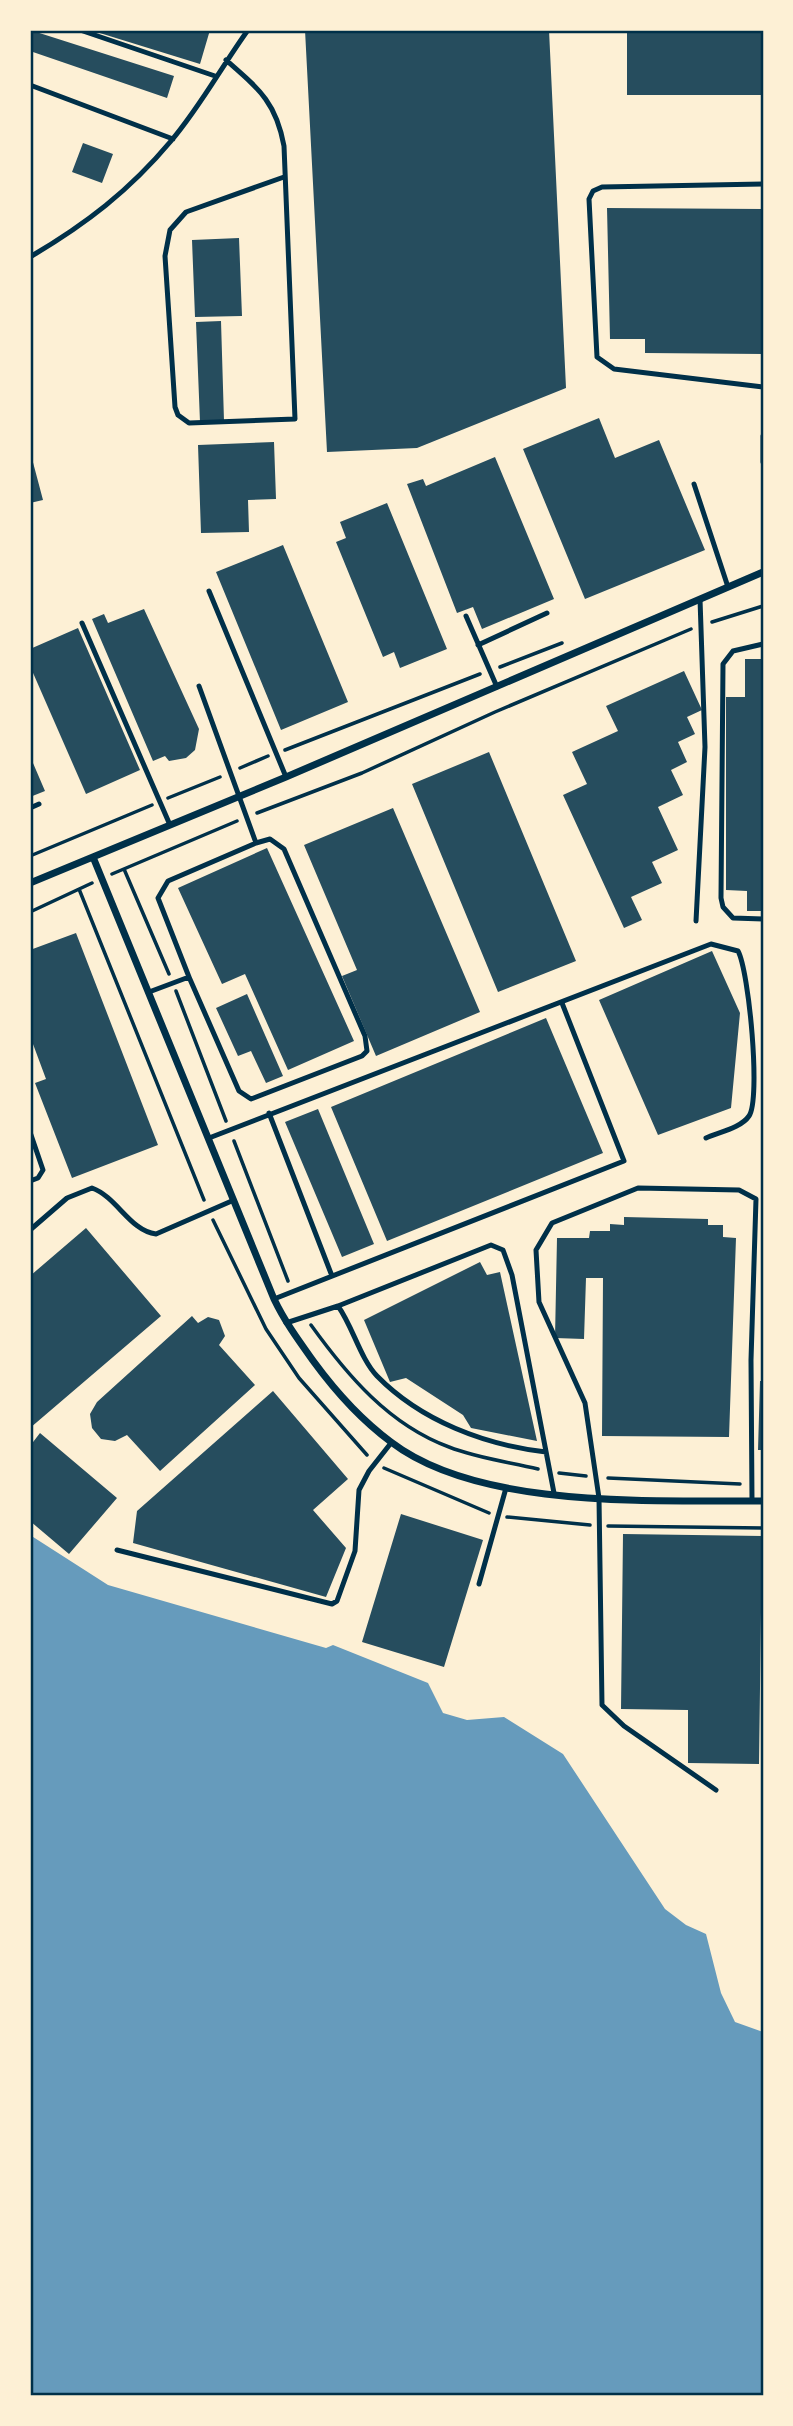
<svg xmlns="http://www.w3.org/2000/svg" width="793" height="2426" font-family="'Public Sans',sans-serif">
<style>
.water{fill:#669bbc}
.building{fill:#264d5e}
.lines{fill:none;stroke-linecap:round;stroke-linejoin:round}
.path{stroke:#003049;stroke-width:3.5}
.service{stroke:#003049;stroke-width:5}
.minor{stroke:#003049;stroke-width:7}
.neatline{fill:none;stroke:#003049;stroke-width:2.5}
</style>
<rect width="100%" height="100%" fill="#fdf0d5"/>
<!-- water -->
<path class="water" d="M30,1535l78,50 218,63 7,-3 95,38 15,30 24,7 37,-3 59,37 102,155 21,16 20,9 15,59 14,29 28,10v364h-733z"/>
<!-- building -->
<path class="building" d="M30,30l144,46 -7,22 -137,-47z
M90,30h120l-10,34z
M305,30h244l17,358 -149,60 -90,4z
M627,30h136v65h-136z
M83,143l30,11 -11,29 -30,-11z
M607,208l156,1v145l-118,-1v-14h-35z
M239,238l3,78 -47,1 -3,-77z
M221,321l3,100 -24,1 -4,-100z
M599,418l16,40 44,-18 46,110 -120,49 -62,-150z
M274,442l2,57 -28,1 1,32 -48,1 -3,-88z
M30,451l13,49 -13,3z
M495,457l59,142 -72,30 -9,-22 -16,6 -50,-129 16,-5 3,7z
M387,503l60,146 -47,19 -6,-16 -11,5 -47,-115 10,-4 -6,-16z
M283,545l65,157 -67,28 -65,-158z
M144,609l55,120 -4,21 -9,8 -17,3 -4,-5 -12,5 -61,-142 12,-5 4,9z
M78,628l62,142 -54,24 -56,-128v-17z
M745,659h18v252h-16v-20l-21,-1v-193h19z
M684,671l18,39 -15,7 8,17 -17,8 9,20 -16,8 12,25 -25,12 20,43 -26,12 10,21 -31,14 11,23 -18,8 -61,-133 24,-11 -15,-32 46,-21 -12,-25z
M489,752l87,209 -78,31 -86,-208z
M30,756l15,35 -15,6z
M393,808l87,204 -104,44 -34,-80 15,-6 -53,-125z
M267,848l87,193 -66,29 -43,-96 -23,10 -44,-96z
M76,933l82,212 -86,33 -37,-95 11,-4 -16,-43v-86z
M712,951l28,62 -9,95 -73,27 -59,-135z
M247,994l36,82 -17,7 -15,-32 -13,5 -22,-48z
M546,1018l57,135 -216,88 -56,-134z
M318,1109l56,135 -32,13 -57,-135z
M624,1217l84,2v6h15v12l13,1 -7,199 -127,-1 1,-158h-17l-2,61 -29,-1 2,-100h32l1,-7h20v-7l14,1z
M86,1228l75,88 -131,112v-152z
M480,1262l7,13 13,-3 37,169 -66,-13 -8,-13 -57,-37 -16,4 -26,-62z
M192,1316l6,7 10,-6 11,3 6,16 -6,9 36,40 -95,86 -33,-36 -12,6 -14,-2 -9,-11 -2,-14 7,-12z
M760,1381h3v69h-5z
M273,1391l75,88 -35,31 33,38 -20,49 -193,-54 4,-32z
M40,1433l77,65 -48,56 -39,-33v-75z
M401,1514l82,26 -39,127 -82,-25z
M623,1534l139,2 -3,228 -71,-1v-53l-67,-1z"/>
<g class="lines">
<!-- path -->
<path class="path" d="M712,622l51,-16
M500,667l62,-24
M285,750l195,-76
M240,768l28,-12
M168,798l52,-21
M257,813l105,-40 133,-61 196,-83
M30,856l122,-51
M124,869l45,105
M112,874l125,-53
M79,889l125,311
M30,912l62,-29
M176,991l50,130
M234,1141l54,140
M213,1220l53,109 33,49 68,77
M311,1325c36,50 78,100 138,122 28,11 60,15 89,22
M384,1468l105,45
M559,1473l27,3
M608,1478l132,6
M507,1517l83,8
M608,1526l155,2"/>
<!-- service -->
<path class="service" d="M80,30l135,46
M226,60c33,29 50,42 58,86l11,273 -106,4 -11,-8 -3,-8 -10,-151 5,-26 16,-18 98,-35
M30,85l143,54
M763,184l-161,3 -9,4 -4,8 8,158 17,12 149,18
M30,257c56,-33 99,-66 141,-116 29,-34 51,-75 77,-111
M763,436v26
M694,484l34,103
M209,591l77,186
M466,616l31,71
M82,623l88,202
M763,644l-30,7 -10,13 -2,234 2,9 10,11 30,1
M478,645l69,-32
M30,808l9,-4
M696,921l9,-174 -5,-148
M189,977l50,114 12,8 111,-43 5,-5 -2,-15 -81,-187 -14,-10 -14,4
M149,992l40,-15 -31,-79 10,-17 88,-38 -57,-157
M269,1113l63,163
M30,1132l13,38 -5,8 -8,3
M209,1138l502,-194 27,7c11,20 23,148 11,165 -8,12 -30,16 -43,22
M30,1230l37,-32 25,-10c25,9 38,43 64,46l78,-34
M274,1299l350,-138 -62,-158
M338,1306l153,-61 12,5 9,25 42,218
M286,1323l52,-17c15,21 22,52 39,70 44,45 108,69 169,76
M117,1550l215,54 5,-3 18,-50 4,-61 10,-19 22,-28
M479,1584l27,-96
M716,1790l-92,-64 -22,-21 -3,-207 -14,-95 -46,-101 -3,-52 16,-27 86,-35 101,2 17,9 -5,161 1,141"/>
<!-- minor -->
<path class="minor" d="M93,857l181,442c11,23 25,42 40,63 22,30 46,57 77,80 89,68 265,58 372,59
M30,883l256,-106 477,-205"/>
</g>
<!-- border -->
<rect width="793" height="2426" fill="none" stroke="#fdf0d5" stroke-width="63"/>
<rect x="32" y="32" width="730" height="2362" class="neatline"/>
</svg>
